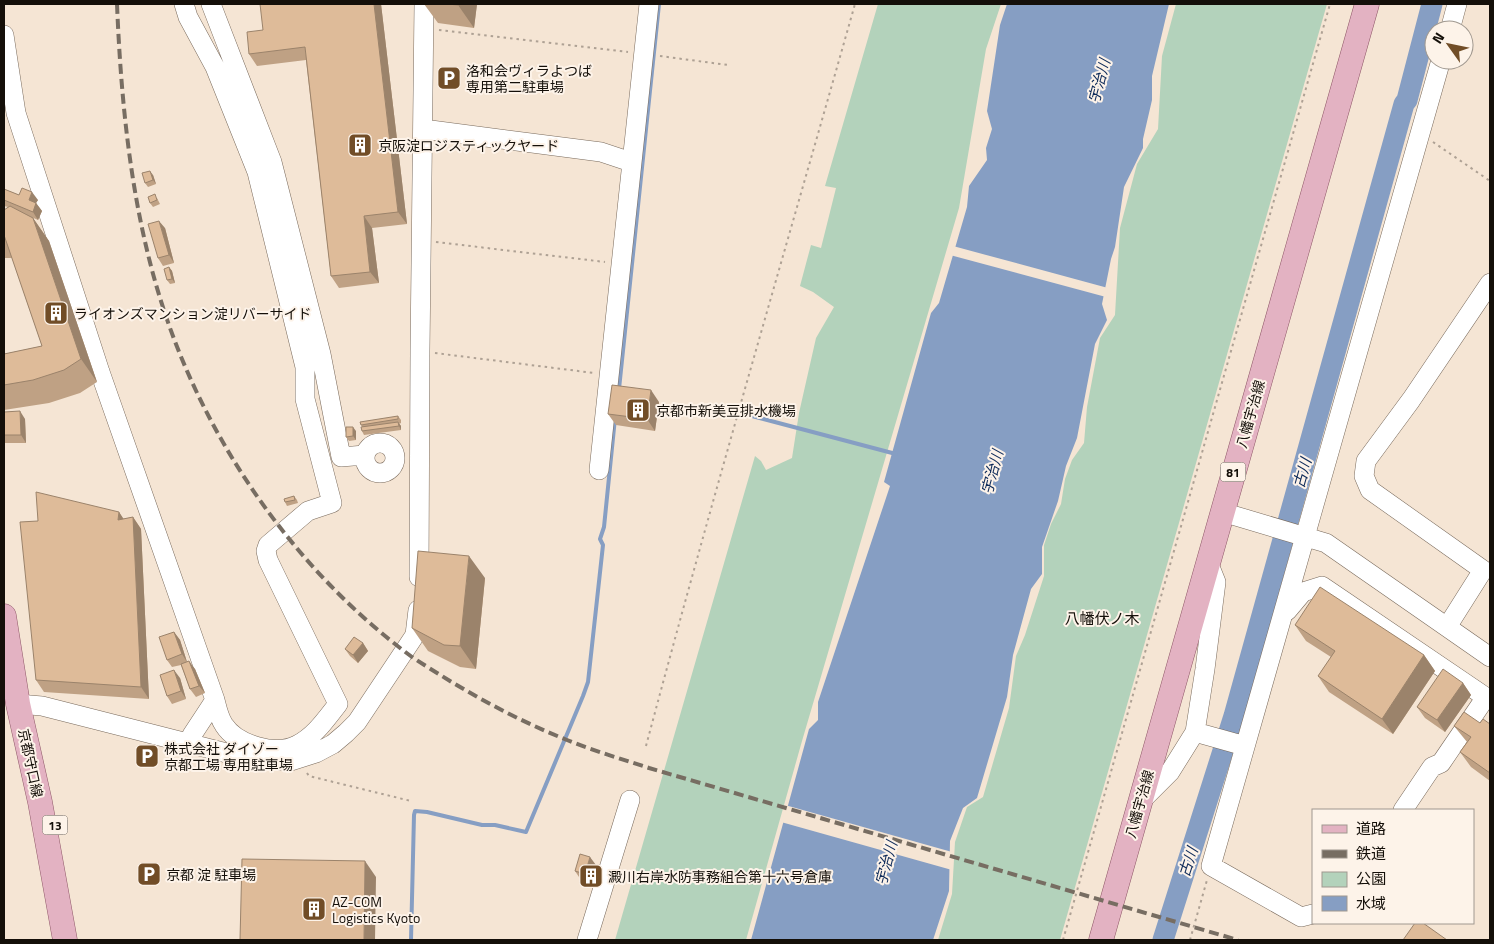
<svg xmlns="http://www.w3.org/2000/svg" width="1494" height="944" font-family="'Titillium Web','Noto Sans JP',sans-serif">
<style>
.green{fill:#b3d2bb}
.water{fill:#869ec3}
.pier{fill:#f5e5d4}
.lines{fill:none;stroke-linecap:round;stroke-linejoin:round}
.stream{stroke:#869ec3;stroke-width:4}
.river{stroke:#869ec3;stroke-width:21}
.minor-casing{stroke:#796a5c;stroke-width:20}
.major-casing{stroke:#8e5767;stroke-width:25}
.path{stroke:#aea194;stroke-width:2;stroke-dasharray:2.5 4;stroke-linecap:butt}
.minor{stroke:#fff;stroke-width:19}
.major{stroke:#e3b2c2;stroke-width:24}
.rail{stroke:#776d62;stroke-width:4;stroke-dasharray:10 5;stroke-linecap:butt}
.wall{fill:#bfa184}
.shaded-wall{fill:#9b836b}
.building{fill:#debb99;stroke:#9b836b}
.labels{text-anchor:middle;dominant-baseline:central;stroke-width:4;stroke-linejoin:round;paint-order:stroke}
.shield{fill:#fdf3e9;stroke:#5a534c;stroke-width:1}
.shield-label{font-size:12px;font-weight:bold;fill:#140f09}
.poi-label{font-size:14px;fill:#140f09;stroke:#fdf3e9;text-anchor:start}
.street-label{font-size:14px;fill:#140f09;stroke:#fdf3e9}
.water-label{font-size:15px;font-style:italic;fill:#0d2a59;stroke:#fdf3e9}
.neighbourhood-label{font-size:15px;fill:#140f09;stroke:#fdf3e9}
</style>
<rect width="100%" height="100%" fill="#f5e5d4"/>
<!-- green -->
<path class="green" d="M878,4h123l-15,45 -27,159 -157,533 -56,199h-131l140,-484 6,5 5,9 26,-12 7,-45 17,-75 18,-31 -21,-15 -13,-6 11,-41 10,3 15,-60 -11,-2z
M1176,4h151l-267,936h-122l14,-46 3,-52 12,-35 16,-10 26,-89 7,-52 9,-21 19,-59v-31l7,-21 10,-20 4,-25 7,-19 12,-17 3,-36 13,-69 15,-23 5,-87 17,-64 21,-35 4,-73z"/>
<!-- water -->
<path class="water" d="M1007,4h162l-17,72v24l-9,39v9l-19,39 -9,60 -4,12 -9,45 5,16 -12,24 -18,94 -11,28 -8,35 -16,46v27l-11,15 -18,66 -6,42 -30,101 -14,10 -13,33 -1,50 -16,49h-182l58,-211 9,-9v-18l72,-216 -6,-4 47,-169 8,-10 28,-96 2,-21 18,-26 -1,-12 6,-19 -5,-18 13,-86z"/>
<!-- pier -->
<path class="pier" d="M953,246l155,42 -2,9 -156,-42z
M785,805l167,47v18l-171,-48z"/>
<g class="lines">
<!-- stream -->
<path class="stream" d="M619,389l40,-385
M748,415l148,39
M411,940l3,-125 1,-4 12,1 55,13h13l31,7 57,-136 5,-14 15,-137 -3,-6 4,-12 11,-109"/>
<!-- river -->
<path class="river" d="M1163,940l71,-224 170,-612 3,-4 25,-96"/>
<!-- minor casing -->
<g class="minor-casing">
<path id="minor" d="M184,4l4,13 27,50 42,105 48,195v32l27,104 -24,8 -40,34 -2,6 2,9 70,144c-12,15 -23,32 -41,41 -21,11 -60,0 -73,-20 -5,-7 -7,-17 -9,-25
M211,4l61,158 49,192 20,103 24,-2
M1450,30l7,-26
M4,35l12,78 84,259 115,328 -23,35
M423,129l178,23 30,10
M365 458a15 15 0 1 1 30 0a15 15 0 1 1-30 0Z
M599,470l50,-466
M1222,512l104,31 164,114
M419,577l1,-226 4,-347
M1287,611l16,-19 19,-6 168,114
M1447,627l36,-57 -113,-80 -6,-14 2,-15 45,-61 79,-117
M18,704l24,2 208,53 41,2 25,-8 17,-9 13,-11 11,-11 58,-87 3,-25
M1195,732l50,14
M1140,802l30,-30 25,-40 10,-63 11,-87 -8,-20
M1403,810l29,-43 9,-4 45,-66
M1313,914l-12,3 -90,-51 230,-806
M587,940l43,-140"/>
</g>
<!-- major casing -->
<g class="major-casing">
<path id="major" d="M4,616l14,88 22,98 25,138
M1101,940l266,-936"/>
</g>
<!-- path -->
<path class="path" d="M439,30l189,22
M660,56l68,9
M1433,142l57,39
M436,242l169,20
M435,353l159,20
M646,746c66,-248 139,-495 209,-742
M307,773l2,3 102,25
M1063,940l267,-936
M1190,940l17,-60"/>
<!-- minor -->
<use href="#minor" class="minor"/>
<!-- major -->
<use href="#major" class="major"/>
<!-- rail -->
<path class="rail" d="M117,4c4,98 14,200 43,294 43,140 134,272 252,359 12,8 25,16 38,24 38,23 77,43 117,59 27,11 55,19 82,28l589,172"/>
</g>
<!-- wall -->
<path class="wall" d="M381,4l26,220 -35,4 7,55 -40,5 -8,-12 -25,-216 -49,6 -8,-12 14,-24z
M424,4h53l-3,24 -36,-5z
M153,175l3,9 -8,3 -3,-4z
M4,189l15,6 19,5 -2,3 6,8 -4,9 -9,-4 4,2 16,23 48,141 -17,11 -31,10 -45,7v-56l38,-8 -30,-88h-8v-48l4,-3 -4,-1z
M157,198l3,6 -7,3 -3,-4z
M165,228l9,35 -11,3 -5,-8z
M169,267l3,4 3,12 -5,1 -3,-4z
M659,402l-4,29 -39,-6 -8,-11z
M4,412l21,7 1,24h-22z
M398,416l3,4v3l-2,1 2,2v4l-37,5 -2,-4v-5l-1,-1z
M356,431v9l-7,1 -3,-4z
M294,496l3,4 1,3 -11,3 -2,-4z
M119,512l4,7 10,-2 8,12 8,170 -105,-7 -8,-12 2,-159z
M485,578l-9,91 -16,-2 -32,-16 -16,-23z
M1295,625l129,30 11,16 -42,63 -64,-42 -11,-16 13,-19 -25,-16z
M174,632l6,8 7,22 8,7 10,24 -9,4 -6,-8 -9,-24 -9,2 -5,-7z
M363,643l5,8 -10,12 -8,-7 -5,-7z
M180,678l6,21 -14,5 -5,-8z
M1463,683l8,12 -26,37 -20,-14 -8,-11z
M1480,723l10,1v57l-19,-14 -11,-15 7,-10 -13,-16z
M599,869l-5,17 -11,-3 -8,-12z"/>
<!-- shaded-wall -->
<path class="shaded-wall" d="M374,4h7l26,220 -9,-12z
M458,4h19l-3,24 -16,-23z
M150,171l3,4 3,9 -3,-4z
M32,192l6,8 -2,3 6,8 -4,9 -5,-8 -4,-12z
M364,216l8,12 7,55 -9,-11z
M33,218l16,23 48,141 -16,-23z
M159,221l6,7 9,35 -5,-8z
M169,267l3,4 3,12 -3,-4z
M651,390l8,12 -4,29 -8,-12z
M20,411l5,8 1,24 -5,-8z
M398,422l3,4v4l-2,-4z
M353,427l3,4v9l-3,-4z
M119,512l8,12 -9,-4z
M133,517l8,12 8,170 -8,-12z
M469,556l16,22 -9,91 -16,-23z
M174,632l6,8 7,22 -5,-8z
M363,643l5,8 -10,12 -5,-8z
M1424,655l11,16 -42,63 -11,-15z
M189,661l6,8 10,24 -6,-7z
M174,670l6,8 6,21 -5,-8z
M1463,683l8,12 -26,37 -8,-12z
M590,857l9,12 -5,17 -9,-12z
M365,861l11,16 -1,63h-11z"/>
<!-- building -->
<path class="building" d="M260,4h114l24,208 -34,4 6,56 -39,4 -26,-229 -56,7 -2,-22 16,-2z
M447,4h11v1z
M150,171l3,9 -8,3 -3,-10z
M22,188l10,4 -3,8 7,3 -3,9 -29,-12v-11l15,6z
M155,194l2,6 -7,3 -2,-6z
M10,206l23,12 48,141 -17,11 -31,10 -29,5v-31l38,-8 -38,-111v-25z
M159,221l10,34 -11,3 -10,-34z
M169,267l3,12 -5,1 -3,-11z
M612,385l39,5 -4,29 -39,-5z
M20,411l1,24h-17v-23z
M398,416v3l-37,6 -1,-3z
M398,422l1,4 -37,5 -1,-4z
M346,427h7v9l-7,1z
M36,492l83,20 -1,8 15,-3 8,170 -105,-7 -16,-158 18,-1z
M294,496l1,4 -10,2 -1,-3z
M418,551l51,5 -9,90 -16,-1 -32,-17z
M1320,587l104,68 -42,64 -64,-43 17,-25 -40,-26z
M174,632l8,22 -15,6 -8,-23z
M354,637l9,6 -10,12 -8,-6z
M189,661l10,25 -9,3 -9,-25z
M1443,669l20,14 -26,37 -20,-13z
M174,670l7,21 -14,5 -7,-21z
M1464,712l16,11 3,-4 7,5v49l-30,-21 11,-15 -17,-11z
M580,854l10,3 -5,17 -10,-3z
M242,859l123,2 -1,79h-124z
M1415,923h8l24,17h-44z"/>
<!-- icons -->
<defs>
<g id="parking-square" transform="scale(1.25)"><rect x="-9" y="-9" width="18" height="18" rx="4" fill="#714d27" stroke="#fdf3e9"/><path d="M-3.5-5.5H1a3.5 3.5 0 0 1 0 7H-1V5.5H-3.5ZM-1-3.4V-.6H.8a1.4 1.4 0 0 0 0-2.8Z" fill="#fff"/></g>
<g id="building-square" transform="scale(1.25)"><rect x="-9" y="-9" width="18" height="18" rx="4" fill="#714d27" stroke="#fdf3e9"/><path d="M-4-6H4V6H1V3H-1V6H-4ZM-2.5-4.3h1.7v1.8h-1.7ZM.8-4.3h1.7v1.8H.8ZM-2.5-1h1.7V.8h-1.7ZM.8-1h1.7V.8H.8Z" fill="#fff"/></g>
</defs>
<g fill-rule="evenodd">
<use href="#parking-square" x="449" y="78"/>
<use href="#building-square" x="360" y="145"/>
<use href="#building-square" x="56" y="313"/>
<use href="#building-square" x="638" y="410"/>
<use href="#parking-square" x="147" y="756"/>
<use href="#parking-square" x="149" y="874"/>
<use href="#building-square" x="591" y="876"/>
<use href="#building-square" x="314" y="909"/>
</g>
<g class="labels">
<!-- shield labels -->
<g class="shield">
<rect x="1220.5" y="462.5" width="25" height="19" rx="4"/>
<rect x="42.5" y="815.5" width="25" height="19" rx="4"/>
</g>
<g class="shield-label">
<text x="1233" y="472">81</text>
<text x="55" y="825">13</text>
</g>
<!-- poi labels -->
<g class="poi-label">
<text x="466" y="70">洛和会ヴィラよつば<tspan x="466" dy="16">専用第二駐車場</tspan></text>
<text x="378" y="145">京阪淀ロジスティックヤード</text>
<text x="74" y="313">ライオンズマンション淀リバーサイド</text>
<text x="656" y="410">京都市新美豆排水機場</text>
<text x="164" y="748">株式会社 ダイゾー<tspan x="164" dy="16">京都工場 専用駐車場</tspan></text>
<text x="166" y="874">京都 淀 駐車場</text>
<text x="608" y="876">澱川右岸水防事務組合第十六号倉庫</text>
<text x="332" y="901">AZ-COM<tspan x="332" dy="16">Logistics Kyoto</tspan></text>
</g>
<!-- street labels -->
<g class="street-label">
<text transform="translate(1250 414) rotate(-74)">八幡宇治線</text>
<text transform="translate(31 763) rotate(78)">京都守口線</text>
<text transform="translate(1139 804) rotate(-74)">八幡宇治線</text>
</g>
<!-- water labels -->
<g class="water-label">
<text transform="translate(1099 81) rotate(-75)">宇治川</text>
<text transform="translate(992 472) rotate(-75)">宇治川</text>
<text transform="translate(1302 473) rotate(-74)">古川</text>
<text transform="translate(1188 862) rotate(-72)">古川</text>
<text transform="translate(886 863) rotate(-75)">宇治川</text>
</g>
<!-- neighbourhood labels -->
<g class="neighbourhood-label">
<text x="1102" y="618">八幡伏ノ木</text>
</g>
</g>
<!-- border -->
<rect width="1494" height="944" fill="none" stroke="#140f09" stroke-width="10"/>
<!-- legend -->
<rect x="1312" y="809" width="162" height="115" fill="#fdf3e9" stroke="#a0988f"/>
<rect x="1322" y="825" width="25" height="8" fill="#e3b2c2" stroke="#a0988f"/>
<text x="1356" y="834" font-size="15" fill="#140f09">道路</text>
<rect x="1322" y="850" width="25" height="8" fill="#776d62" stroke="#a0988f"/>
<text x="1356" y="859" font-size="15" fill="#140f09">鉄道</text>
<rect x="1322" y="872" width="25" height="15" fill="#b3d2bb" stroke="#a0988f"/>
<text x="1356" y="884" font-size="15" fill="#140f09">公園</text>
<rect x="1322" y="896" width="25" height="15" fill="#869ec3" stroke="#a0988f"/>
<text x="1356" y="909" font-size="15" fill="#140f09">水域</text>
<!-- north arrow -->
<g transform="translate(1449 45) rotate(303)"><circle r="24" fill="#fdf3e9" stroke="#a0988f"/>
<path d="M0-4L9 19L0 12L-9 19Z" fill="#714d27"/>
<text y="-8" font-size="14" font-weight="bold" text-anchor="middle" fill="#140f09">N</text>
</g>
</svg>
